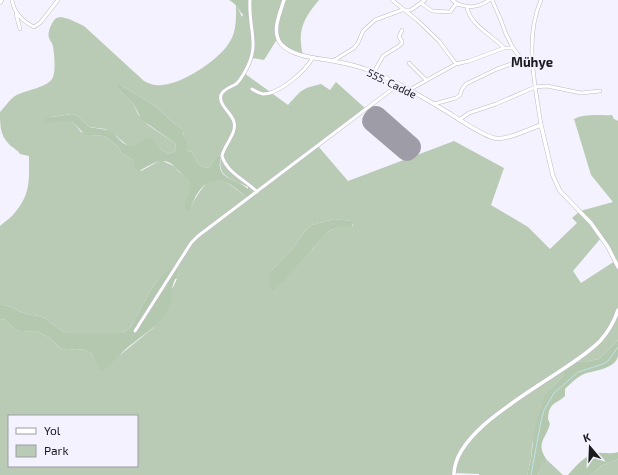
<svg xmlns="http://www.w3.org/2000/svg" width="618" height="475" font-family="'Exo 2',sans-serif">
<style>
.green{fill:#b9cbb5;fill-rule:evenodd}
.forest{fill:#b4c8af}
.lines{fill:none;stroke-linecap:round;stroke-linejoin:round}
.stream{stroke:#bde3e8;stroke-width:1}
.runway{stroke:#9e9ca6;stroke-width:22}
.minor-casing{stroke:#bdbac9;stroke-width:4}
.tertiary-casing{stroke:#bdbac9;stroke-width:4.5}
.primary-casing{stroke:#bdbac9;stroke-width:5.5}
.minor{stroke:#fff;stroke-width:3}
.tertiary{stroke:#fff;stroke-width:3.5}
.primary{stroke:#fff;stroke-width:4.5}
.labels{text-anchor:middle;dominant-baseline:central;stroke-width:4;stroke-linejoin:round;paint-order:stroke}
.street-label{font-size:11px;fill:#1b1a1f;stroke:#f4f2fe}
.quarter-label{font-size:13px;font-weight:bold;fill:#1b1a1f;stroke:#f4f2fe}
</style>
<rect width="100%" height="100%" fill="#f4f2fe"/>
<!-- green -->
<path class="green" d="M250,0h69c-16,19 -22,31 -16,55l-13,-5 -11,-10 -3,1 -12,19 -12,-2 -8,15 44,32c14,-15 12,-16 33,-21l9,6 6,-8 30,27 -48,37 30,35 106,-40 50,27 -13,37 37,22 22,22 27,-26 -5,-5 8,-7 33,-9 -22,-27 -17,-56c13,-6 25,-3 38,-4l2,4 4,2v219l-19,19 -15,3 -10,-1 -12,16 -12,13 -9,15 -9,40 -1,14 -4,16h-48v-1l-24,-1 -1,2h-454v-155l4,-1 12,11 5,2 15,-1 14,7 10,10 7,2 9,-1 10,1 6,4 3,6 25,-5 33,-27 18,-28v-9l6,-12 -17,-2 -8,11 -22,40 -7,5h-56c-9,-3 -14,-9 -21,-14 -7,-5 -15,-3 -22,-6 -9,-3 -14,-9 -24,-8v-79c4,-4 9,-7 12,-10 19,-21 17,-34 17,-60l-9,-2c-3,-5 -8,-6 -12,-11 -8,-8 -8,-19 -8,-31 5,-5 9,-12 15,-16 9,-6 34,-8 38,-19 3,-7 1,-24 0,-31 -1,-3 -3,-6 -4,-8 -2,-6 3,-16 7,-20l5,-1 8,2 15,7 60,55c6,3 11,5 18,4 20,-1 57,-25 67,-42 8,-11 7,-26 7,-39l6,13zM118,83l40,25 13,13 12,9 1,7 3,4v8l1,2 4,1c6,9 2,11 14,16l4,-1 4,-8 8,-2c-8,19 13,24 26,30v12c-8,-8 -27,-24 -39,-18 -3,2 -6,6 -8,9 -4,6 -8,11 -10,17l-1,-23 -5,-8 -7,-5 -4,-5 -11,-5h-4l-18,10 -8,-11 -10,-6 -6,-8 -13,-10 -15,-1 -8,-3 -7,-9 -11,-3 -5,1 -7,-4 21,-3 6,2 11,11 16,2 11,7 12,10h5l21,-5c2,7 8,9 14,13l6,-2 2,-3 -1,-6 -27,-18 -10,-11 -5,-11 -14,-13zM334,219l17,2 2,2v3l-6,1 -7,-1 -9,4 -8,5 -10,14 -9,8 -30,35 -2,-22 21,-22 12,-17 7,-6zM601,238l14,23 -34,22 -8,-12zM9,416h128v50h-128z
M618,459v16h-28l11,-9z
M547,460l16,15h-25l5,-14z"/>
<!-- forest -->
<path class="forest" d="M229,0h21l1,20c-13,-6 -10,-13 -22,-20z
M118,83l40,25 13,13 12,9 1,7 3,3v9l1,2 4,1c6,9 2,11 14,16l4,-1 4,-8 6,-4 1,1c0,4 -2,7 -1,12 3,14 25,12 33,27l-5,4c-21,-21 -41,-29 -55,3 -2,5 -2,8 -7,9 -4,-8 4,-16 4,-24 0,-6 -6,-11 -10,-15 -3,-2 -4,-4 -7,-7 -11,-10 -24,1 -34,6l-3,-2 -3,-9 -10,-6 -6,-8 -13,-10 -19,-1 -11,-12 -4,-1 -12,-1 -10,2 -4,-1 2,-4 26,-4 6,2 11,11c8,2 17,1 24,6 5,5 11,13 18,13 8,0 12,-8 20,-9l9,12 8,5 6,-2 2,-3 -1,-6 -33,-23 -9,-17 -14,-13 -2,-4z
M334,219l18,2 1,2 -1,4c-8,0 -14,-1 -21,3 -9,5 -13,13 -19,20 -14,14 -25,28 -38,42l-4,-6 -1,-8 3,-8 21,-22 12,-17 7,-6z
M178,262c1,14 -4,16 -6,27 -1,4 0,8 -1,12 -7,26 -35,36 -51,54 -7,6 -10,12 -18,16l-4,-4 -6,-13 -6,-4 -10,-1 -9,1 -7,-2 -10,-10 -14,-7 -15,1 -5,-2 -12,-11 -4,1v-15c10,-1 15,5 24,8 7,3 15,1 22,6 7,5 12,11 21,14h56l7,-5 22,-40 8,-11z
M618,340c0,5 0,11 0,16 -3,14 -26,14 -36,19 -6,3 -12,9 -17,14v7c-10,9 -16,6 -17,23l2,5c-4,15 -15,19 -3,36l-4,2 -5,13h-11l4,-16 3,-28 7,-26 4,-10 17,-18 2,-3 -1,-5 11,-8 10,1 15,-3z
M618,452v7l-17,7 -11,9h-22c7,-8 17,-20 28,-22 7,-1 14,2 22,-1z"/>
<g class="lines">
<!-- stream -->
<path class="stream" d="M531,475l10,-54 3,-11 6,-10 4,-7 24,-21 25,-8 5,-3 10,-14"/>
<!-- runway -->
<path class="runway" d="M376,117l34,30 -3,3 -34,-29z"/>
<!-- minor casing -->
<g class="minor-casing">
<path id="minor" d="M12,0c2,13 10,21 22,27l7,-5 17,-22
M250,0c-2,31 12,45 -7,75 -2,3 -4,7 -7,9 -5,3 -13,5 -15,11 -3,10 11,18 13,27 3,12 -10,23 -12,34 5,17 24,24 35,36
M392,0l25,20 22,21 17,23
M452,0l6,4
M492,0l8,18 6,16 7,14 9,12
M421,3l11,8 18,1 6,-8c4,0 6,2 10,2 7,2 17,-1 23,-6
M467,7c2,17 26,29 37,41
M16,14l4,15
M333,61l21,-13 4,-5 5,-12 12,-11 27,-10h9l14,-10
M409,63l17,17
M374,72l9,-16 16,-10 3,-3v-2l-3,-4 3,-7
M252,89c4,3 7,4 11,5 16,0 43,-23 50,-37
M409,90l47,-26 13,-3 35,-13h9
M434,104l22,-6 4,-3 2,-6 4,-5 31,-15 25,-9 10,2
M459,120l10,-7 27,-9 39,-17 12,-1 34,7 19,-2
M541,125c-6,-41 -17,-86 0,-125
M135,331l56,-88 7,-7 201,-152"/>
</g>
<!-- tertiary casing -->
<g class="tertiary-casing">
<path id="tertiary" d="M284,0c-4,13 -13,32 -3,44 12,13 35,14 52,17 11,2 22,4 32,8 30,11 57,28 84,44 11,7 33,22 45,25 12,3 35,-9 47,-13l12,51 7,15 31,32 17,24 10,20
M454,475c-1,-52 112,-99 146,-134 8,-9 14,-19 18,-31"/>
</g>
<!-- primary casing -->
<g class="primary-casing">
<path id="primary" d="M0,2l1,-2"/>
</g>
<!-- minor -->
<use href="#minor" class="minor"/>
<!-- tertiary -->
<use href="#tertiary" class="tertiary"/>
<!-- primary -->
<use href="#primary" class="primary"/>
</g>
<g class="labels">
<!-- street labels -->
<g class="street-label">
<text transform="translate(392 83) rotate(26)">555. Cadde</text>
</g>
<!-- quarter labels -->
<g class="quarter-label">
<text x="532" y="62">Mühye</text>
</g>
</g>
<!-- legend -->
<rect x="8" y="415" width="130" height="52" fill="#f4f2fe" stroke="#9d9ca5"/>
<rect x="16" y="428" width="20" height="6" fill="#ffffff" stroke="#9d9ca5"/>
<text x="44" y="435" font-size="12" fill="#1b1a1f">Yol</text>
<rect x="16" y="445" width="20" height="12" fill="#b9cbb5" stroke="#9d9ca5"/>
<text x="44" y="455" font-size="12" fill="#1b1a1f">Park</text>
<!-- north arrow -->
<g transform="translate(590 447) rotate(341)" stroke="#f4f2fe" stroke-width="3" paint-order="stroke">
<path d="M0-3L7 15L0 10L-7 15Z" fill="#1b1a1f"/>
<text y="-6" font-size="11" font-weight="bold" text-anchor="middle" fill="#1b1a1f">K</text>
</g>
</svg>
